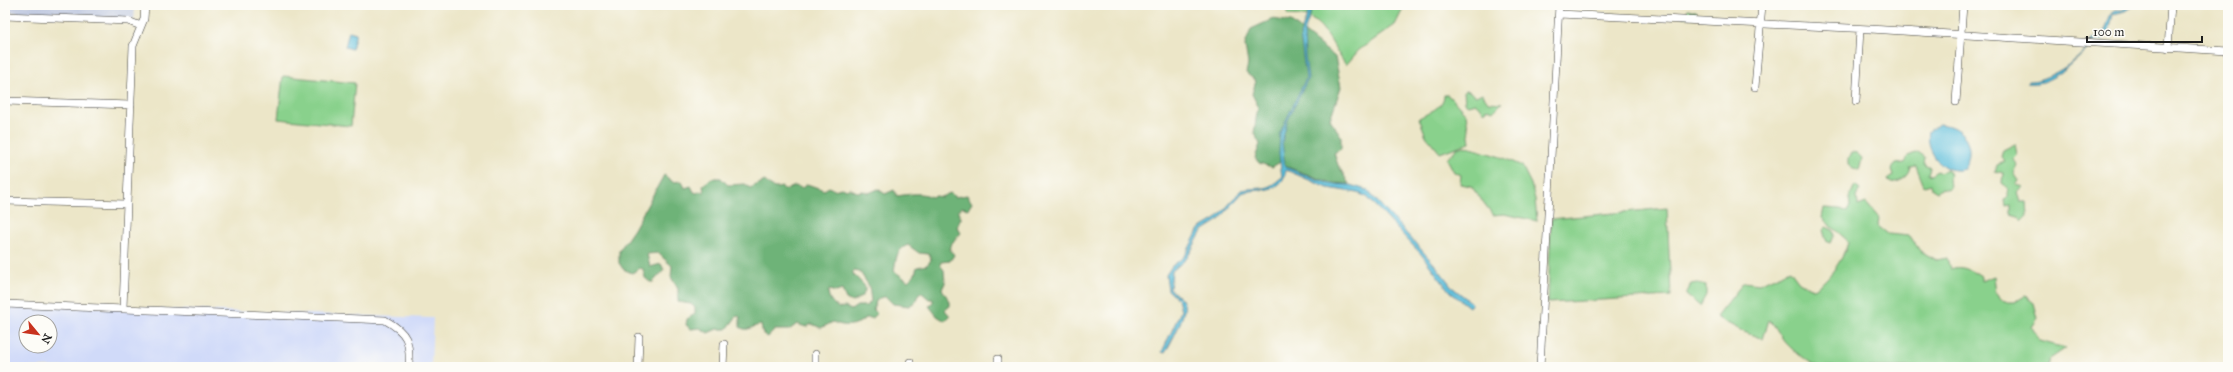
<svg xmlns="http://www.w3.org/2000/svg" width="2233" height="372" font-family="'IM FELL Great Primer',serif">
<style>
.built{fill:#d0daf9;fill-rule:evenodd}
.industrial{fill:#bac4de}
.green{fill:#89d18c;stroke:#527654}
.forest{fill:#6eb378;stroke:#45684a;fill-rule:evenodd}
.water{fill:#5cbdda;stroke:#3c6c7b}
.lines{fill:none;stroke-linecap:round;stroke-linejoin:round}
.minor-casing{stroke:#3b3a36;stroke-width:8}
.minor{stroke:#fff;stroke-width:7}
</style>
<rect width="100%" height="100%" fill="#fdfcf7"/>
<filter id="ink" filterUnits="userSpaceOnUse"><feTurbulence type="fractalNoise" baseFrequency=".025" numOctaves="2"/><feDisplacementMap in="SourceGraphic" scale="8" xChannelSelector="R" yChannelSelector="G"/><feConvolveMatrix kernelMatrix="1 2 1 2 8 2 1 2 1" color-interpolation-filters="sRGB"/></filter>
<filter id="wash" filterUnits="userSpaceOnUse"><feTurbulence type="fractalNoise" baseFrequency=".012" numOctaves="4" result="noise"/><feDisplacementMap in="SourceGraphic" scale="16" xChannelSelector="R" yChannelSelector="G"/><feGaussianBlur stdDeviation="0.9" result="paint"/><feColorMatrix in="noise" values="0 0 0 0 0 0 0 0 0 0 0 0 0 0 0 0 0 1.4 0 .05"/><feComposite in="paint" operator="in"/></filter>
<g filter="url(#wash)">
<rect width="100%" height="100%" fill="#ece6c8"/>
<!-- built -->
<path class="built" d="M5,304l428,14 -2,49h-426zM26,322h24v24h-24z"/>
<!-- industrial -->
<path class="industrial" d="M5,5h130l-1,15 -129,-8z"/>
<!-- green -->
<path class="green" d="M1288,5h117l-10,20 -36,25 -13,15c-12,-15 -20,-41 -39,-48 -6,-2 -13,-1 -19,-2l-2,-4z
M1688,9l8,2 1,6h-14z
M283,76l72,7 -4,43 -73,-7z
M1467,90l9,6 6,-3 6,9 14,1 -8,8 -7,-2 -2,3 -10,-9 -7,2 -3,-2 -1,-12z
M1444,95h4l18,19 4,28 -30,11 -14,-17 -7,-18c9,-5 25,-11 25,-23z
M2015,144l2,11 -4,4 5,6 -4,8 5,8 -3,4 8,2 -7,6 3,9h7l1,14 -5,5 -5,-5 -7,-2v-9l-5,1 -1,-7 4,-4 -2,-1 1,-6 -6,-5 1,-10 -8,-2 2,-6 8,-3 -4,-5 2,-7z
M1464,146l40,12 18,8 9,18 4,15 2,22 -33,-7 -11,1 -22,-29 -11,-2 1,-9 -7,-3 -7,-13 10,-11z
M1851,152l6,1 5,5 -3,12 -6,-1 -5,-4v-7z
M1918,152l7,5 -1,7 6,3 -2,7 3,1 6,-4 3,2 7,-4 3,6 -1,2 1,11 -2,2 -7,-1 -4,3 -5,-3 -1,-5 -7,2 -8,-20 -5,1c-1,11 -14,17 -22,15l-1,-3 5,-3 -2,-6 5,-6 9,-1 3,-7z
M1855,185l5,4 -3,6 1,11 8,-3 13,15 -1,8 10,8 22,2 10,15 17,9 10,-2 3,11c13,-4 20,1 31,8v4l13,-5 2,17 8,9h11l10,-6 9,7 4,15 -6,9 7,14 27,7 -16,11 -2,8h-229c-13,-6 -29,-18 -37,-29 -5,-7 -7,-13 -13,-18l-6,19 -19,-7 -28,-15 28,-35 15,2 31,-14 9,12 14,7c14,-6 33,-33 35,-48l-26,-23 2,-10 17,1 6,3 3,-6 -1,-8z
M1667,208l4,88 -123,7 3,-84z
M1826,227l7,3 1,6 -3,6 -5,-2 -3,-10z
M1697,283l9,2v10l-6,11 -14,-11 5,-11z"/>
<!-- forest -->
<path class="forest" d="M1273,19l18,3 44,35 6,30 -11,32 11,17v13l-7,4 4,12 11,19 -18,-1 -44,-16 -5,-6 -10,6 -13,-4 -4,-5 5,-14 -6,-11 4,-27 -6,-12 4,-13 -10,-8 2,-9 -3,-19 6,-16z
M664,175l9,7 9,-1 3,7 6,-2 3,6 3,1 4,-2 3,2 -1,-8 9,-7h9l7,7 17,-1 5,4 15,-7c5,5 9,9 16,6l5,3 9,-4 7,2 5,-4 17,6 5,-3 5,3 7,-2 6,2 2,-2 8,4 6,-1 6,2 9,-4 7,5 9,-4 3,6c14,-2 23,-4 36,1l3,-1 5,1 9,-4 5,4 12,-2 5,8 -4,6 -6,-2 -4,5 3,6 -4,9 4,6 -9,10 -2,6 4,6 -4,6 -9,1 -1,3 4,5 1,13 -3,6 8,13v4l-5,4 5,6 -5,5 -8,-5 -8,-10 4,-4v-3h-4l-7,-6h-3l-4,9 -6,4 -16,-2 -7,-7c-8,-1 -11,5 -13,12l4,4 -5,5h-7c-8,9 -22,9 -32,4l-12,6 -9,-4 -6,3 -9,-3 -8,6h-14l-7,7 -5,-3 -2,-9c-8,0 -13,8 -21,2v-10l-3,-1 -10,13h-10l-9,4 -8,-5 -9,1 -5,-4 1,-6 8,-5v-6l-4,-4 -13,-2v-13l-7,-12 1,-11 -14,-13 -11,1 3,13 11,-3 3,6 -11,12h-3l-5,-4 -2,-9 -3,-1 -8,5 -9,-4 -4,-6v-12l15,-22zM908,245l11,8 10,1 2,6 -4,5 -10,2 -2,7 -7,7 -14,-10c2,-11 2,-22 14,-26zM853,271l7,1 9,14 2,15 -5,5h-9l-6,4 -6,-3 -6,1c-5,-3 -13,-11 -10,-18l7,2 6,-2 4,9 6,3c7,-3 16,-8 12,-17l-11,-11z"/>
<!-- water -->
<path class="water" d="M1311,5h3l-10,27 1,24 3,22 -21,44 -5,20 3,25 45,17 20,1 17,5 69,76 17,22 19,15 -3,4 -19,-15 -29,-38 -54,-57 -9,-4 -30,-5 -42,-18c-4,26 -29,17 -44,23l-24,28 -16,10 -15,27 -15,13 -2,17c4,7 12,8 14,16 3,10 -14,40 -19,49l-3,-1 19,-41 -3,-12 -10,-9 -2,-15 6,-9 13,-10 14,-27 17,-10 26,-29c19,-4 23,3 40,-13l-3,-23 1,-21 26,-55 -6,-43z
M2132,5h3l-9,6 -13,3 -4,17 -5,8 -14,3 4,-4 9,-2 7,-20 5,-6h8z
M349,31l7,2 -4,16 -7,-2z
M2088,45l3,1 -2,2c-15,14 -39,39 -62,35l1,-2c15,2 54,-21 60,-36z
M1939,124c25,2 38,22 25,45 -22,7 -39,-19 -35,-38z"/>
</g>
<g filter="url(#ink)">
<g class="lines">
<!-- minor casing -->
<g class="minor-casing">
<path id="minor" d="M1559,14l311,15 358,22
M5,16l123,5 13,5
M2168,48l3,-43
M1755,87l7,-82
M5,101l126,4
M1856,101l4,-72
M1956,102l7,-97
M5,201l122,3
M5,304l380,16c23,13 25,21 24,47
M123,308l10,-262 11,-27 1,-14
M638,367l1,-30
M723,367l1,-23
M815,367v-13
M910,367v-5
M998,367v-8
M1540,367l19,-362"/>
</g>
<!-- minor -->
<use href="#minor" class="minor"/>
</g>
</g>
<!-- margin -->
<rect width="2233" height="372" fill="none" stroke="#fdfcf7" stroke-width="20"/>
<!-- north arrow -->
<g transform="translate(38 334) rotate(119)"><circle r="19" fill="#fdfcf7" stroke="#a3a29f"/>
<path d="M0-3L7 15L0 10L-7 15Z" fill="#c8321e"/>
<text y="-6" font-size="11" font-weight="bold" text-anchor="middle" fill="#1c1c1c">N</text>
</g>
<!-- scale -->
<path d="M2087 36v6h115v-6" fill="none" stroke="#1c1c1c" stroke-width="2"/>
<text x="2093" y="36" font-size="12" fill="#1c1c1c" stroke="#fdfcf7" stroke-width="3" paint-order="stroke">100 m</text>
</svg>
